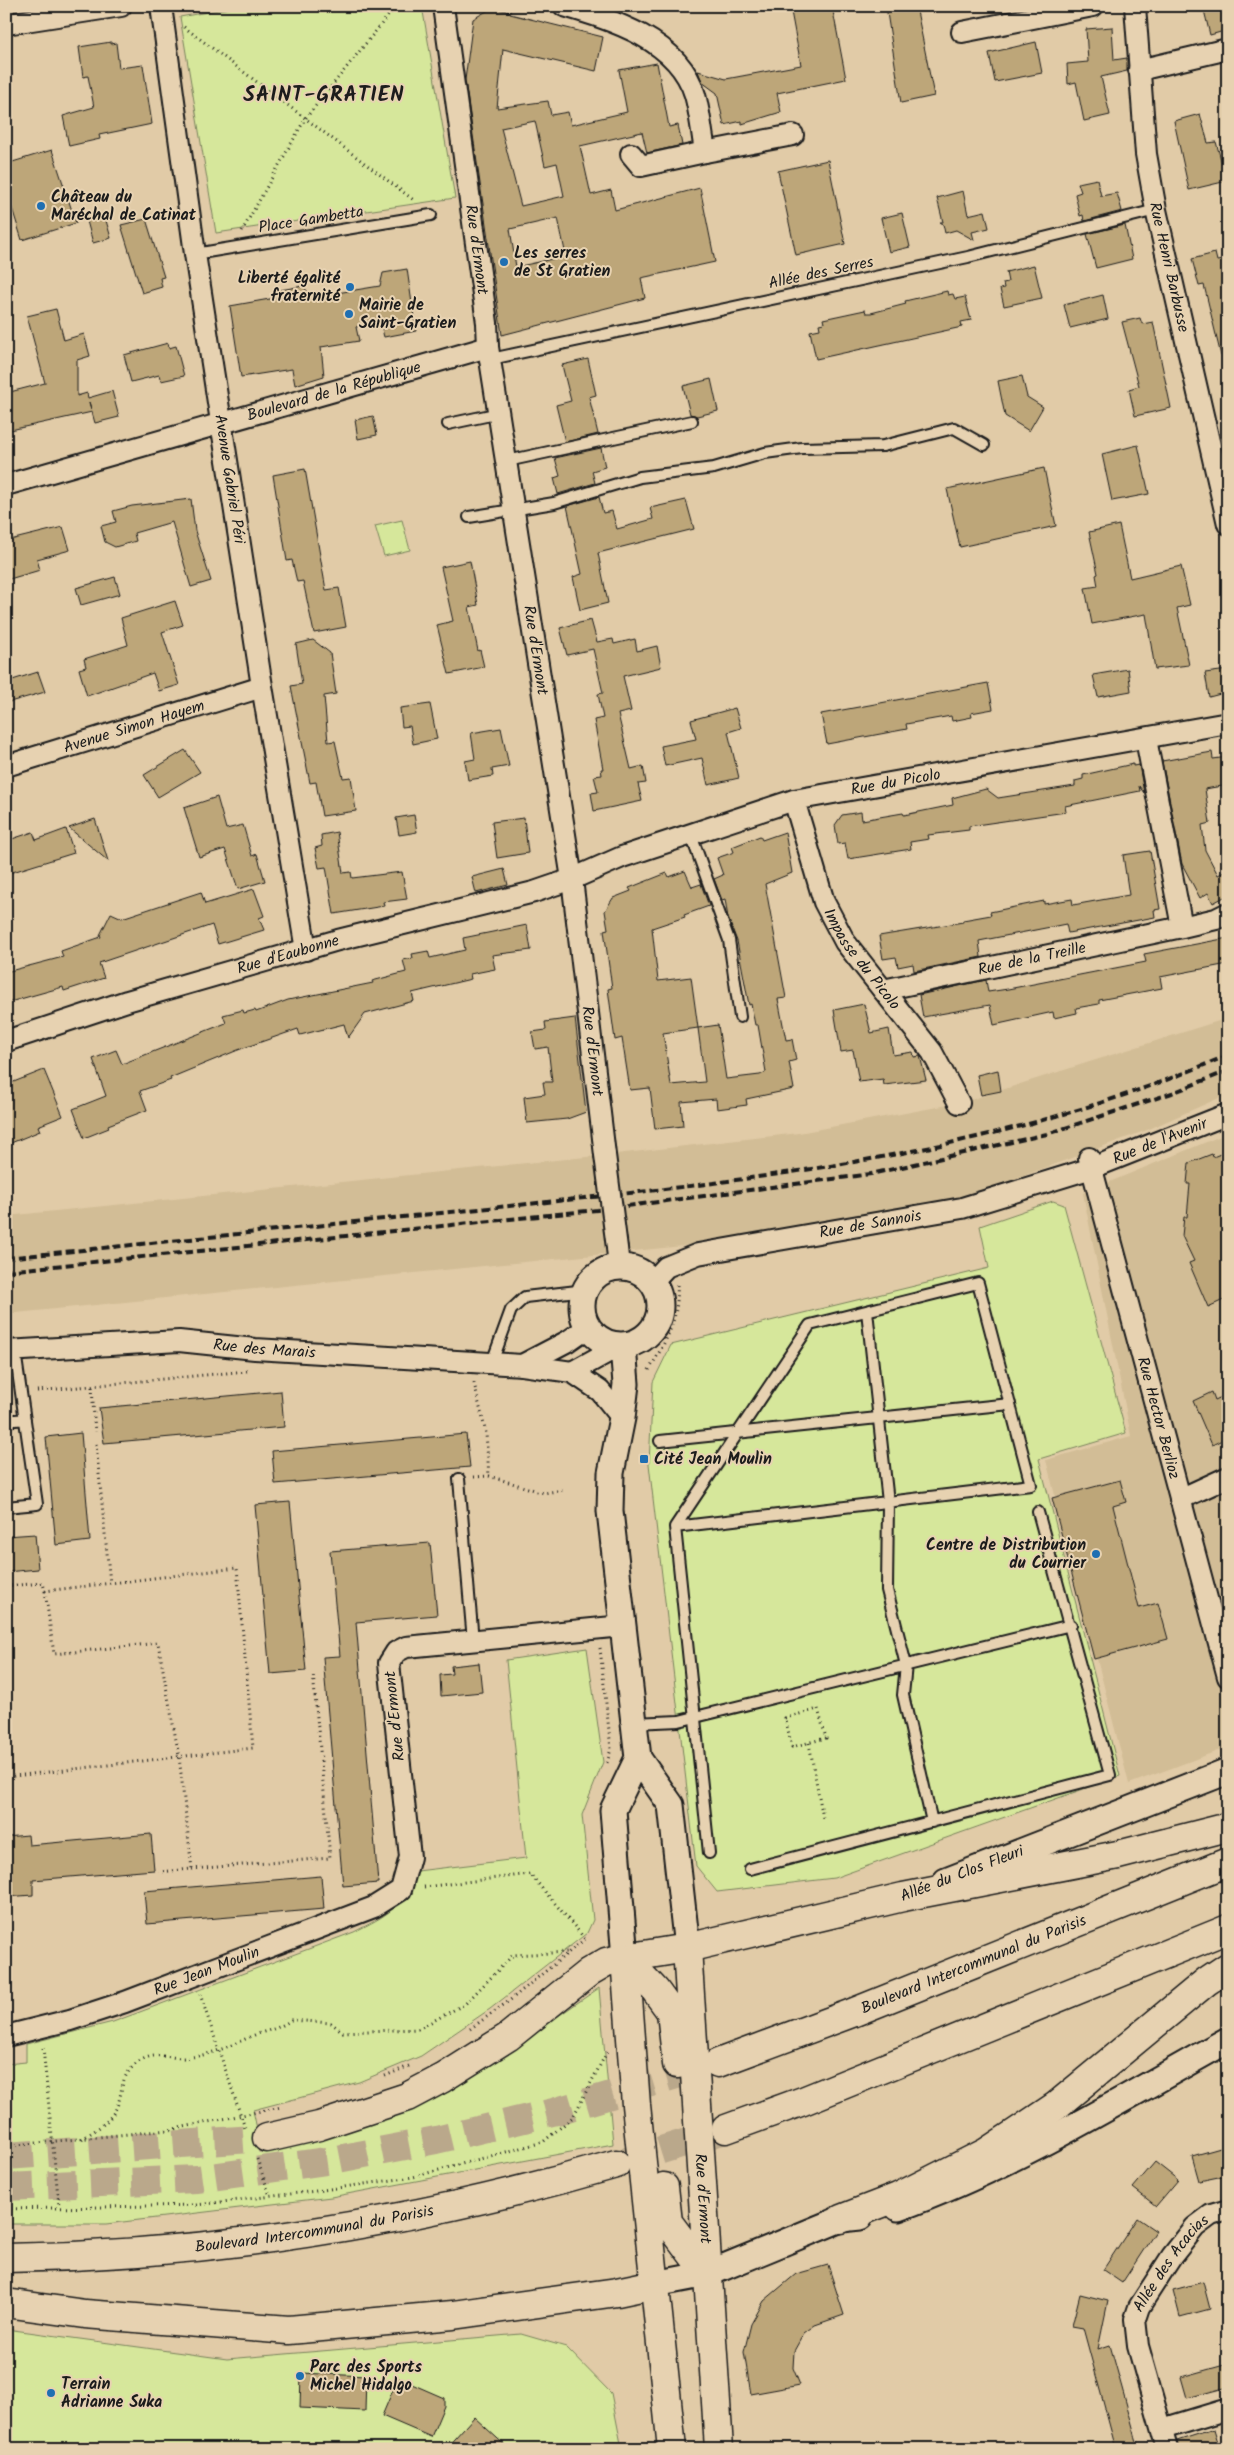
<svg xmlns="http://www.w3.org/2000/svg" width="1234" height="2455" font-family="Kalam,sans-serif">
<style>
.built{fill:#d2bd96}
.green{fill:#d6e79b;stroke:#79825c}
.building{fill:#bda679;stroke:#1c1c1c;fill-rule:evenodd}
.lines{fill:none;stroke-linecap:round;stroke-linejoin:round}
.trunk-tunnel{stroke:#baa88b;stroke-width:28;stroke-dasharray:28 14;stroke-linecap:butt}
.service-casing{stroke:#1c1c1c;stroke-width:14}
.minor-casing{stroke:#1c1c1c;stroke-width:24}
.tertiary-casing{stroke:#1c1c1c;stroke-width:29}
.secondary-casing{stroke:#1c1c1c;stroke-width:31}
.trunk-casing{stroke:#1c1c1c;stroke-width:31}
.path{stroke:#1c1c1c;stroke-width:3;stroke-dasharray:1 4;stroke-linecap:butt}
.service{stroke:#e7d2b1;stroke-width:10}
.minor{stroke:#e7d2b1;stroke-width:20}
.tertiary{stroke:#e7d2b1;stroke-width:25}
.secondary{stroke:#e7d2b1;stroke-width:28}
.trunk{stroke:#e7d2b1;stroke-width:28}
.rail{stroke:#1c1c1c;stroke-width:4;stroke-dasharray:8 4;stroke-linecap:butt}
.minor-bridge-casing{stroke:#1c1c1c;stroke-width:24;stroke-linecap:butt}
.minor-bridge{stroke:#e7d2b1;stroke-width:20}
.poi-dot{fill:#1f6fb2;stroke:#e7d2b1;stroke-width:2}
.labels{text-anchor:middle;dominant-baseline:central;stroke-width:4;stroke-linejoin:round;paint-order:stroke}
.poi-label{font-size:16px;font-weight:bold;fill:#1c1c1c;stroke:#e7d2b1;text-anchor:start}
.street-label{font-size:16px;fill:#1c1c1c;stroke:#e7d2b1}
.district-label{font-size:21px;font-weight:bold;letter-spacing:1px;fill:#1c1c1c;stroke:#e7d2b1}
</style>
<rect width="100%" height="100%" fill="#e1cba7"/>
<filter id="ink" filterUnits="userSpaceOnUse"><feTurbulence type="fractalNoise" baseFrequency=".02" numOctaves="2"/><feDisplacementMap in="SourceGraphic" scale="10" xChannelSelector="R" yChannelSelector="G"/><feConvolveMatrix kernelMatrix="1 2 1 2 8 2 1 2 1" color-interpolation-filters="sRGB"/></filter>
<g filter="url(#ink)">
<!-- built -->
<path class="built" d="M1228,1018v76l-81,36 -173,64 -291,52 -677,68v-98l610,-62 183,-21 165,-31z
M1228,1133v614l-99,37 -83,-324 85,-24 -48,-243z"/>
<!-- green -->
<path class="green" d="M240,6h182l33,192 -239,35 -36,-216z
M402,520l8,30 -26,6 -9,-30z
M1053,1201l11,4 62,228 -87,26 81,317 -286,102 -117,14 -21,-26 -47,-402 4,-82 18,-37 318,-77 -9,-42z
M587,1648l16,114 -21,53 11,105 -6,13 -97,76 -69,47 -62,26 -106,28 6,29 209,-61 131,-90 14,156 -282,53 -225,27h-100v-160l20,-2v-18l87,-22 241,-90c33,-17 49,-24 63,-61l109,-13 -20,-198z
M6,2329l221,30 294,-25 45,13 45,46 11,56h-616z"/>
<!-- building -->
<path class="building" d="M790,6h42l14,73 -69,14 4,19 -39,12v-3l-18,4 -7,-32 -15,-11 -4,-11 28,8 75,-14z
M886,6h30l18,90 -33,7z
M1203,6h25v24l-18,5z
M492,8l19,4 -1,2 93,23 -7,34 -93,-22 -6,59 51,-7 3,14 17,-3 3,13 56,-13 -8,-42 38,-7 12,64 9,-2 4,20 -35,8 -5,-21 -62,14 11,49 20,-5 4,20 85,-22 15,74 -74,16 4,20 -143,37 -37,-255 8,-61zM535,121l10,45 12,-3 7,33 -43,10 -20,-78zM558,218l8,38 -50,11 -6,-38z
M1112,27l2,33 13,-2v13l-26,6 9,38 -26,6 -8,-39 -8,2 -1,-20 21,-2 -2,-33z
M111,42v2l5,-1 3,25 24,-3 9,59 -53,11 1,4 -31,7 -6,-30 31,-9 -6,-31 -5,1 -4,-30z
M1036,42l6,31 -47,9 -6,-29z
M1200,114l8,29 8,-1 11,39 -38,9 -15,-69z
M52,150l24,73 -54,17 -16,-51v-25z
M828,160l17,84 -49,11 -18,-84z
M1097,179l4,17 16,-3 5,18 -38,10 -1,-6 -3,1 -5,-22 6,-2 -3,-9z
M963,191l5,24 17,-4 4,17 -17,4 2,8 -18,-10 -11,3 -2,-9 -3,-2h3l-6,-24z
M902,213l8,34 -21,5 -8,-34z
M105,217l6,21 -18,5 -6,-22z
M146,219l18,58 -4,1 2,9 -20,6 -21,-68z
M1125,225l7,34 -36,9 -9,-34z
M1215,253l2,8 11,-2v97h-7l-17,-71 -5,1 -7,-27z
M1034,265l8,33 -38,8 -4,-17 4,-1 -1,-5 5,-1 -2,-10z
M407,269l9,62 -32,6 -4,-16 -24,6 3,14 -38,6 3,29 -29,9 -3,-16 -51,8 -11,-71 51,-9 -1,-7 23,-4 9,11 68,-11 3,-13z
M947,291l1,4 5,-1 2,5 10,-2 6,23 -10,2 1,5 -146,32 -6,-28 10,-2 -1,-5 5,-1 -1,-4 42,-9 1,3h5l35,-9 -1,-3z
M1103,295l5,24 -38,9 -6,-23z
M56,309l8,31 20,-6 6,22 -13,4v36l10,-3 1,5 24,-7 7,26 -24,6 -6,-21 3,10 -86,19v-38l39,-10 -18,-67z
M1140,318l2,6 11,-2 18,86 -36,8 -6,-27 10,-3 -17,-64z
M168,343l1,5 7,-2 8,30 -23,5 -2,-6 -28,7 -7,-27z
M588,359l8,36 -7,2 9,37 -33,8 -9,-37 15,-4 -9,-36z
M1022,376l5,21 16,10 -14,24 -24,-15 -7,-35z
M711,379l7,32 -21,5 -7,-2 -7,-28z
M373,416l4,19 -19,4 -3,-19z
M1138,445l11,49 -37,7 -10,-47z
M601,448l4,19 -13,4 3,12 -37,11 -4,-16 6,-2 -5,-18z
M1044,468l12,58 -96,21 -13,-58z
M305,469l21,121 13,-2 7,39 -32,6 -11,-52 -6,1 -5,-22 -5,1 -14,-86z
M599,497l4,16 9,-2 5,18 36,-10 -3,-11 36,-8 8,29 -96,24 10,50 -28,7 -7,-33 9,-3 -15,-68z
M191,499l4,32 16,50 -20,6 -19,-65 -38,11 2,8 -21,6 -10,-5 -4,-16 15,-4 -3,-11 19,-5z
M1119,525l11,53 51,-12 9,39 -13,3 12,57 -34,4 -9,-55 -54,10 -7,-36 13,-2 -2,-11 2,-1 -9,-42z
M63,527l7,23 -33,9 3,11 -34,10v-39z
M470,561l8,44 -9,2 9,44 2,-1 4,17 -35,7 -12,-49 16,-4 -12,-54z
M115,577l5,17 -39,11 -5,-17z
M175,601l8,24 -21,7 17,53 -20,6 -6,-18 -66,23 -8,-27 7,-2 -2,-8 44,-14 -7,-27z
M591,620l6,22 16,-3 1,5 21,-5 2,12 20,-5 4,21 -38,9 8,35 -13,3 13,55 12,-3 3,17 -8,1 4,17 -48,10 -3,-18 7,-1 -4,-16 8,-1 -1,-6h2l-9,-49 9,-2 -5,-24 5,-1 -10,-44 -26,6 -7,-27z
M313,640l17,13 6,41 -12,2 4,46 7,-1 8,37 8,-1 5,34 -34,5 -6,-34 -6,1 -19,-97 11,-2 -6,-40z
M1128,669l3,22 -33,6 -5,-22z
M1228,670v22l-19,5 -4,-24z
M38,672l7,20 -39,11v-21z
M988,683l5,26 -22,4 1,4 -20,4 -1,-5 -45,8 1,5 -80,15 -6,-30z
M430,704l7,35 -24,5 -3,-18 -8,1 -2,-19z
M735,708l6,20 -13,4 11,46 -31,7 -6,-27 -37,8 -4,-20 35,-7 -5,-19z
M501,728l8,38 -17,3 1,7 -25,4 -3,-19 10,-2 -4,-26z
M185,750l15,22 -42,25 -14,-22z
M1212,752l1,7 15,-2v28l-23,4 5,34 -8,2 3,25 13,25 10,-5v25l-15,8 -5,-10 -8,5 -18,-34 -20,-103z
M1133,764v2l6,-1 5,28 -5,-7 1,5 -75,15 1,6 -97,14v4l-41,5 1,4 -19,3 1,7 -63,10 -3,-16 -7,1 -3,-19 7,-10 19,-3 1,8 41,-7 1,2 49,-10 -1,-7 34,-9 12,9 77,-12v-5l8,-2v-4z
M217,797l9,32 17,-4 9,31 5,-2 8,27 -27,8 -13,-40 -26,8 -15,-49z
M414,815l3,17 -18,3 -3,-17z
M524,818l4,35 -31,5 -5,-36z
M95,819l13,42 -39,-33z
M66,829l8,24 -68,21v-33l27,-9 3,8z
M337,832l6,41 8,-1 1,6 50,-6 5,27 -24,3 1,4 -50,8 -8,-47 -7,1 -4,-20 7,-2 -1,-11z
M785,832l7,41 -27,11 21,114 -8,1 8,41 6,-1 4,21 -7,2 5,27 -48,10 1,6 -30,4 -1,-10 -35,3 2,24 -28,3 -5,-41 -20,2 -8,-52 -7,2 -7,-51 4,-1 -8,-58 4,-1 -3,-18 8,-13 18,-7 -2,-3 38,-15 2,4 16,-6 7,16 9,-3 8,22 -25,9 1,2 -33,11 6,53 33,-4 7,51 -35,5 8,52 34,-3 -7,-54 20,-3 8,54 34,-4 6,-3 -8,-47h-3l-4,-21 -2,1 -12,-64 -9,-23 -3,-19 -3,1 -8,-21 9,-4 -6,-17 17,-6 -2,-5 28,-11 2,4z
M1150,851l10,58 -6,1 1,7 -87,16 -2,-9 -87,17 2,16 -67,14 -1,-7 -15,3 -2,-10 -13,2 -4,-23 84,-14v-2l28,-5 -1,-3 54,-11v3l28,-5 1,6 56,-10 -6,-40z
M504,869l4,16 -32,8 -4,-16z
M254,889l10,27 -5,2 5,12 -46,14 -6,-19 -113,38 5,15 -40,13 -1,-4 -57,16v-31l57,-15 -2,-6 40,-14 -1,-2 11,-22 11,5 79,-26 4,12z
M527,925l4,25 -39,5 3,14 -25,5 1,5 -59,14 2,8 -49,13 -17,24 -4,-14 -44,11 -2,-6 -60,21 -68,28 1,2 -31,11 7,19 -39,15 1,3 -25,10 -11,-29 33,-13 -13,-37 23,-9 6,14 104,-41 -3,-8 20,-5 1,3 11,-3 1,2 32,-12 85,-17 -1,-2 34,-9 -3,-12 10,-2 -1,-4 16,-3 2,7 35,-8 -2,-12z
M1228,938v26l-68,13 2,11 -63,12v4l-23,4 1,5 -23,5 -1,-6 -59,13 -4,-20 -67,12 -4,-22 67,-15 2,12 20,-3 138,-27 -2,-8z
M864,1004l7,29 18,-4 4,26 20,-3 1,5 6,-1 6,24 -42,5 -1,-6 -24,3 -6,-32 -12,2 -7,-42z
M575,1018l11,94 -19,7 -40,4 -3,-26 21,-3 -2,-12h9l-4,-35 -13,2 -3,-17 14,-2 -1,-8z
M44,1070l19,46 -25,10 2,5 -34,14v-60z
M998,1070l3,21 -20,4 -4,-20z
M1228,1151v147l-20,9 -19,-44 5,-2 -12,-25 2,-19h3l3,-33h-3l2,-21 23,-9 1,3z
M281,1391l3,36 -180,16 -5,-35z
M1212,1392l3,8 13,-6v43l-16,8 -19,-44z
M81,1433l9,108 -34,4 -10,-108z
M466,1434l4,33 -195,17 -3,-33z
M1120,1480l6,22 -13,4 26,102 19,-5 10,36 -74,20 -42,-161z
M290,1502l16,169 -36,3 -15,-169z
M35,1534l3,35 -32,3v-36z
M430,1543l7,72 -81,7 22,261 -35,3 -20,-229 17,-1 -10,-105z
M479,1663l3,29 -41,4 -1,-21 12,-1 -1,-8z
M151,1834l3,36 -121,10v15l-27,2v-60l22,-2 1,10z
M321,1876l3,33 -177,15 -3,-33z
M1224,2147l4,13v15l-29,6 -7,-25z
M1155,2162l23,18 -22,26 -23,-18z
M1137,2218l19,13 -34,52 -19,-13z
M828,2265l16,50 -29,10 -11,8 -10,18 -1,17 7,17 -49,9 -7,-42 7,-28 13,-23 32,-27z
M1203,2282l7,27 -30,8 -7,-27z
M1080,2294l28,7 -10,48 12,-4 29,104h-23l-33,-121 -11,-2z
M1228,2364v23l-41,11 -6,-21z
M301,2373l65,3 -1,35 -65,-3z
M398,2378l46,20v8l-13,31 -49,-21z
M474,2417l35,32h-64z
M1214,2429l6,20h-41l-2,-8z"/>
<g class="lines">
<!-- trunk-tunnel -->
<path class="trunk-tunnel" d="M6,2156l261,-18
M620,2163l102,-32
M6,2187l191,-8 136,-19 103,-20 121,-29 150,-45"/>
<!-- service casing -->
<g class="service-casing">
<path id="service" d="M195,254l236,-39
M491,359l477,-102 188,-47
M448,424l52,-11
M507,461l185,-40
M469,517l85,-14 86,-26 74,-9 51,-15 37,-5 81,-2 71,-18 30,17
M691,835l38,105 11,77
M867,1311l21,191 -1,88 19,75 -3,30 29,127
M491,1365l20,-55 14,-13 61,-7
M6,1421l19,-2
M660,1441l350,-37
M459,1479l14,162
M6,1507l31,-3 -22,-153
M675,1527l356,-42 -53,-202 -168,42 -135,202 34,326
M634,1723l45,-2 392,-96
M750,1869l360,-94 -72,-263"/>
</g>
<!-- minor casing -->
<g class="minor-casing">
<g id="minor">
<path id="s1" d="M161,6l34,248 66,426 45,270"/>
<path id="s2" d="M443,6l44,317 1,24 84,532 33,276"/>
<path d="M564,6c48,14 115,34 131,89 5,18 7,38 10,57l88,-17"/>
<path id="s3" d="M1135,6l11,148 10,56 72,314"/>
<path d="M6,24l115,-18"/>
<path d="M962,32l131,-26"/>
<path d="M1139,70l89,-21"/>
<path d="M631,154l10,12 64,-14"/>
<path id="s4" d="M6,485l482,-138"/>
<path d="M1146,739l36,188"/>
<path id="s5" d="M6,766l256,-79"/>
<path id="s6" d="M794,800l30,102 21,40 87,110 27,51"/>
<path id="s7" d="M883,990l299,-63 34,-8 12,-6"/>
<path id="s8" d="M6,1041l121,-40 211,-61 196,-48 38,-13 50,-22 172,-57 434,-77"/>
<path id="s9" d="M1089,1158l139,519"/>
<path d="M617,1248l2,19"/>
<path id="s10" d="M652,1282l14,-15 32,-13 264,-46 130,-40 136,-54"/>
<path id="s11" d="M6,1351l173,-10 76,8 267,16 50,7 28,19 22,27"/>
<path d="M522,1365l46,-24 20,-14"/>
<path d="M572,1372l47,-26"/>
<path d="M1180,1499l48,-22"/>
<path id="s12" d="M6,2036l64,-16 55,-18 249,-95 27,-17 9,-33 -21,-194 7,-11 10,-5 217,-21"/>
<path d="M1162,2429l66,-20"/>
<path id="s13" d="M1167,2449l-29,-103 -3,-27 4,-12 33,-51 23,-29 16,-12 17,-5"/>
</g>
</g>
<!-- tertiary casing -->
<g class="tertiary-casing">
<path id="tertiary" d="M582 1306a39 39 0 1 1 78 0a39 39 0 1 1-78 0Z
M623,1346l3,38 -4,34 -11,55 -1,38 28,247 33,47 16,143
M946,1881l282,-110
M625,1958l-12,-148 25,-52
M898,2208c116,-42 222,-108 330,-168
M655,2284l52,-10 134,-55 19,-2"/>
</g>
<!-- secondary casing -->
<g class="secondary-casing">
<g id="secondary">
<path id="s14" d="M687,1948l32,501"/>
<path d="M625,1958l62,-10 216,-51 215,-42 110,-28"/>
<path d="M625,1958l11,147 36,344"/>
<path d="M625,1958l30,32 16,22 6,52"/>
<path d="M664,2187l4,35 39,52"/>
<path d="M6,2303l79,11 204,16 164,-15 164,-23 38,-8"/>
</g>
</g>
<!-- trunk casing -->
<g class="trunk-casing">
<g id="trunk">
<path id="s15" d="M718,2063l134,-50 376,-151"/>
<path d="M726,2129l77,-28 425,-172"/>
<path d="M267,2138l52,-12 88,-29 36,-19 65,-41 81,-65 17,-10 19,-4"/>
<path d="M841,2219l57,-22 89,-45 69,-46 151,-125 21,-14"/>
<path id="s16" d="M6,2258c206,-3 413,-36 610,-94"/>
</g>
</g>
<!-- path -->
<path class="path" d="M184,27l231,174
M242,231l63,-112 91,-113
M649,1370c16,-27 31,-52 28,-85
M474,1383l12,50 3,43
M92,1387l3,45
M37,1391l210,-20
M96,1444l14,139
M474,1477l15,-1 55,17 19,-3
M6,1586l37,-3 2,8 192,-23 16,180 -247,29
M45,1591l9,63 104,-11 21,113 13,113 -33,3
M600,1648l11,101 -5,17
M818,1709l8,29 -34,9 -7,-29z
M809,1743l14,75
M192,1869l138,-11 -17,-184
M424,1887l106,-13 56,66
M200,1994l45,134
M470,2029l39,-28 76,-62
M43,2048l16,158
M385,2076l24,-10
M82,2139c10,-7 23,-14 30,-24 15,-20 2,-38 30,-55 12,-8 28,-2 41,-2 27,-2 46,-12 69,-22 15,-6 25,-6 39,-16l40,3 12,9 75,-3 47,-25 48,-49 55,-3
M6,2146l163,-16 112,-23
M257,2159l13,37
M6,2209l190,-4 120,-14 97,-14 130,-35 30,-25 34,-65"/>
<!-- service -->
<use href="#service" class="service"/>
<!-- minor -->
<use href="#minor" class="minor"/>
<!-- tertiary -->
<use href="#tertiary" class="tertiary"/>
<!-- secondary -->
<use href="#secondary" class="secondary"/>
<!-- trunk -->
<use href="#trunk" class="trunk"/>
<!-- rail -->
<path class="rail" d="M6,1258c174,-18 348,-36 522,-54 239,-25 477,-52 700,-149
M6,1271l591,-61 274,-36 176,-40 125,-41 56,-22"/>
<!-- minor-bridge casing -->
<g class="minor-bridge-casing">
<path id="minor-bridge" d="M605,1155l12,93"/>
</g>
<!-- minor-bridge -->
<use href="#minor-bridge" class="minor-bridge"/>
</g>
</g>
<!-- markers -->
<g class="poi-dot">
<circle cx="41" cy="206" r="5"/>
<circle cx="504" cy="262" r="5"/>
<circle cx="350" cy="287" r="5"/>
<circle cx="349" cy="314" r="5"/>
<rect x="639" y="1454" width="10" height="10" rx="2.5"/>
<circle cx="1096" cy="1554" r="5"/>
<circle cx="300" cy="2376" r="5"/>
<circle cx="51" cy="2393" r="5"/>
</g>
<g class="labels">
<!-- poi labels -->
<g class="poi-label">
<text x="51" y="197">Château du<tspan x="51" dy="18">Maréchal de Catinat</tspan></text>
<text x="514" y="253">Les serres<tspan x="514" dy="18">de St Gratien</tspan></text>
<text x="340" y="278" text-anchor="end">Liberté égalité<tspan x="340" dy="18">fraternité</tspan></text>
<text x="359" y="305">Mairie de<tspan x="359" dy="18">Saint-Gratien</tspan></text>
<text x="654" y="1459">Cité Jean Moulin</text>
<text x="1086" y="1545" text-anchor="end">Centre de Distribution<tspan x="1086" dy="18">du Courrier</tspan></text>
<text x="310" y="2367">Parc des Sports<tspan x="310" dy="18">Michel Hidalgo</tspan></text>
<text x="61" y="2384">Terrain<tspan x="61" dy="18">Adrianne Suka</tspan></text>
</g>
<!-- street labels -->
<g class="street-label">
<text transform="translate(311 220) rotate(-9)">Place Gambetta</text>
<text stroke="none"><textPath href="#s2" startOffset="246">Rue d'Ermont</textPath></text>
<text stroke="none"><textPath href="#s3" startOffset="264">Rue Henri Barbusse</textPath></text>
<text transform="translate(821 273) rotate(-12)">Allée des Serres</text>
<text stroke="none"><textPath href="#s4" startOffset="341">Boulevard de la République</textPath></text>
<text stroke="none"><textPath href="#s1" startOffset="478">Avenue Gabriel Péri</textPath></text>
<text stroke="none"><textPath href="#s2" startOffset="651">Rue d'Ermont</textPath></text>
<text stroke="none"><textPath href="#s5" startOffset="134">Avenue Simon Hayem</textPath></text>
<text stroke="none"><textPath href="#s8" startOffset="928">Rue du Picolo</textPath></text>
<text stroke="none"><textPath href="#s8" startOffset="295">Rue d'Eaubonne</textPath></text>
<text stroke="none"><textPath href="#s6" startOffset="175">Impasse du Picolo</textPath></text>
<text stroke="none"><textPath href="#s7" startOffset="152">Rue de la Treille</textPath></text>
<text stroke="none"><textPath href="#s2" startOffset="1056">Rue d'Ermont</textPath></text>
<text stroke="none"><textPath href="#s10" startOffset="532">Rue de l'Avenir</textPath></text>
<text stroke="none"><textPath href="#s10" startOffset="230">Rue de Sannois</textPath></text>
<text stroke="none"><textPath href="#s11" startOffset="259">Rue des Marais</textPath></text>
<text stroke="none"><textPath href="#s9" startOffset="269">Rue Hector Berlioz</textPath></text>
<text transform="translate(395 1716) rotate(-96)">Rue d'Ermont</text>
<text transform="translate(962 1874) rotate(-21)">Allée du Clos Fleuri</text>
<text stroke="none"><textPath href="#s15" startOffset="274">Boulevard Intercommunal du Parisis</textPath></text>
<text stroke="none"><textPath href="#s12" startOffset="211">Rue Jean Moulin</textPath></text>
<text stroke="none"><textPath href="#s14" startOffset="251">Rue d'Ermont</textPath></text>
<text stroke="none"><textPath href="#s16" startOffset="310">Boulevard Intercommunal du Parisis</textPath></text>
<text stroke="none"><textPath href="#s13" startOffset="201">Allée des Acacias</textPath></text>
</g>
<!-- district labels -->
<g class="district-label">
<text x="324" y="95">SAINT-GRATIEN</text>
</g>
</g>
<!-- margin -->
<rect width="1234" height="2455" fill="none" stroke="#e7d2b1" stroke-width="25"/>
<rect x="12" y="12" width="1209" height="2430" fill="none" stroke="#1c1c1c" stroke-width="2" filter="url(#ink)"/>
</svg>
